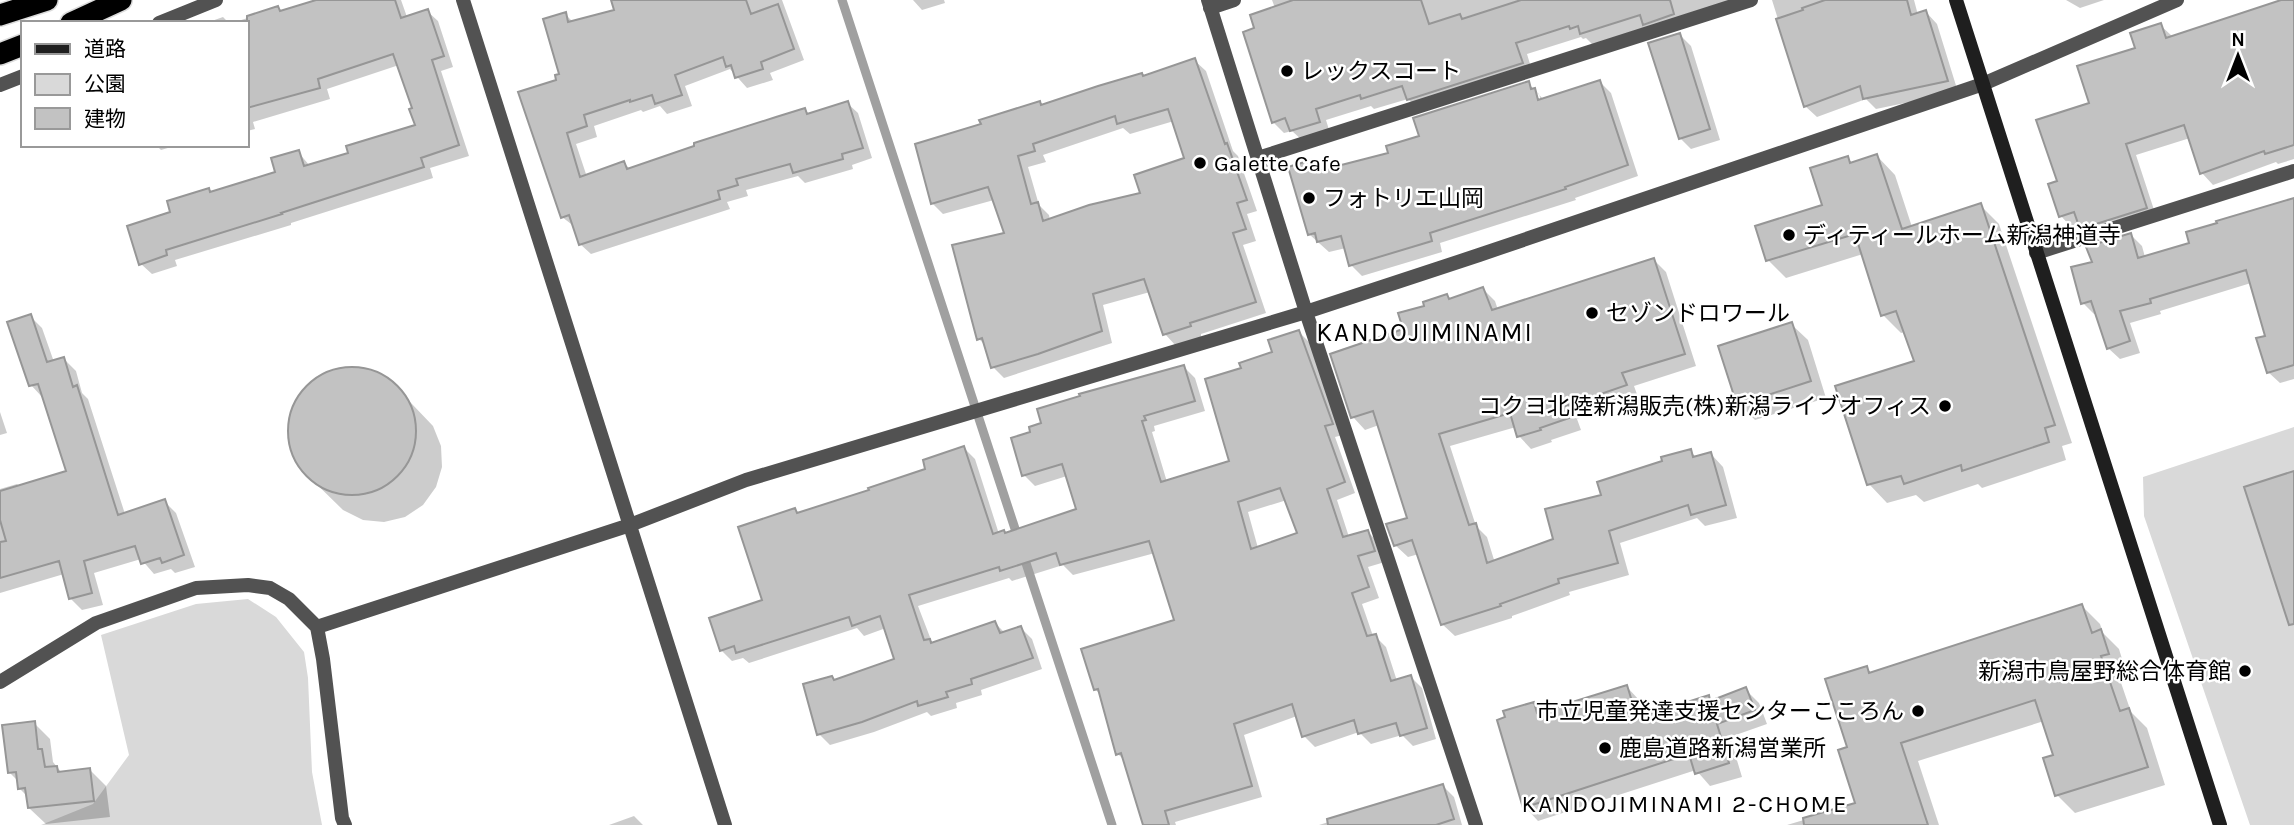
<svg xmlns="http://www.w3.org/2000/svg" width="2294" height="825" font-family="Karla,'Noto Sans JP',sans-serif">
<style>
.green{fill:#d9d9d9}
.shadow{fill:#0003;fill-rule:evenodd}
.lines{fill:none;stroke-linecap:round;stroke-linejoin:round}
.stream{stroke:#a0a0a0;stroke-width:9}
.building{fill:#c2c2c2;stroke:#969696;stroke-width:2;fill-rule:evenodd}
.highway-casing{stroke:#dbdbdb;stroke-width:24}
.street{stroke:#525252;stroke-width:14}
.secondary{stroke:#1f1f1f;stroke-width:14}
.highway{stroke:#000;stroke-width:21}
.poi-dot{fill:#000;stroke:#fff;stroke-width:2.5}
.labels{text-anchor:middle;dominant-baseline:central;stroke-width:5;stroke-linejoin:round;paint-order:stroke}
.poi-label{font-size:23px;fill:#000;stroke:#fff;text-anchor:start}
.neighbourhood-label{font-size:24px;letter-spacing:2px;fill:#000;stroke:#fff}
.quarter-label{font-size:26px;letter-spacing:2px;fill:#000;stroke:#fff}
</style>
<rect width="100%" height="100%" fill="#fff"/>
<!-- green -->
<path class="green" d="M2294,427v398h-44l-106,-309 -1,-39z
M248,599l28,18 28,35 4,26 4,94 10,53h-281l52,-21 36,-49 -28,-120 95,-31z"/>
<!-- shadow -->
<path class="shadow" d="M322,0h79l6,17 20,-6 11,10 15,46 -12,4 28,85 -39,12 3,10 -142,45v2l-116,35 2,6 -25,8 -11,-10 31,-50 36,-24 4,4 65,-21 21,-21 12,14 40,-12 67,-28 -3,-17 -15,-44 -72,24 3,10 -77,23 2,7 -8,2v-108h-15l46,-15 4,4z
M613,0h169l22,60 -34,13 3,7 -26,8 -17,-19 -45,17 7,20 -25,8 -7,-8 -17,6 -2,-2 -47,16 3,11 -21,7 11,33 37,-14 7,7 174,-60 4,5 38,-12 11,10 14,45 -20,7 1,4 -48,14 -7,-7 -52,14 2,6 -21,6 3,7 -139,45 -11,-10 -5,-17 -13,-10 -3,-136 3,-6 3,-61 9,9 42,-12z
M913,0h31l1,3 -23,7z
M1272,0h459l-138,45 -7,-7 -3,1 -2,-2 -54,17 6,20 -113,37 -12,-12 -34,10 -3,-3 -45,14 4,13 -27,8 -11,-10 -8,2 -11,-11 -17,-93 19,-21z
M1772,0h142l4,15 8,-3 11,12 21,68 -82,17 -10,-10 -49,18 -12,-11z
M2066,0h38l-24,8z
M2287,0h7v159l-16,5 -2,-2 -63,23 -11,-12 -12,-35 -54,17 21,64 -64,21 -13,-15 -8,3 -11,-12 -11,-31 9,-3 32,-78 46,-55 23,-24 12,11z
M223,17l6,6h-23z
M1680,35l11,11 29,94 -29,9 -11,-11z
M1194,60l12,11 27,80 5,5 19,55 -10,3 9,27 -13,4 23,68 -65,21v3l-25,9 -11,-12 -15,-42 -47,13 9,38 -108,35 -11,-11 -6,-20 -8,-8 27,-105 -12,-34 -51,14 -11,-11 51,-78 56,-22 4,3 101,-28zM1174,121l13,38 -45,35 -92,27 -1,-6 -10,-10 -11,-38 18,-5 -3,-7 80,-27 7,6z
M1600,82l11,11 27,83 -63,22 1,2 -136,43 2,9 -80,24 -11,-11 -5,-17 -17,4 -19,-17 -20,-67 20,-6 10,10 70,-18 138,-71 16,17zM1533,89l6,5 4,14 -4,1z
M156,145h22l-17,5z
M1877,156l18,19 17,52 68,-22 19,19 73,219 -10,3 4,14 -84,28 -4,-4 -54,18 -8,-7 -29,8 -18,-19 47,-122 -11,-30 -4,1 -18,-18 -20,-61 -77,24 -18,-18 56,-54 23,-48 6,6z
M2294,199v180l-14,4 -12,-11v-35l-17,-54 -91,28 1,3 -31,9 10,30 -20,6 -12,-11 -11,-34h-3l-11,-11 11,-40 37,-28 11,11 3,11 46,-13z
M1654,260l12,12 30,94 -62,20 4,11 -61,22 4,11 -30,10 1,2 -21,7 -12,-13 -3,-9 -66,19 26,80 11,11 8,26 60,-23 48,-44 61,-34 26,-11 7,7 14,-4 12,13 14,51 -32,8 -8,-8 -77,25 9,32 -60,17 1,3 -58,21v2l-57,18 -13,-12 -23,-70 -11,3 -13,-12 14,-26 -30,-94 -14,5 -12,-13 52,-87 21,-23 21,-11 4,4 32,-11 12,12 3,9z
M30,316l12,12 12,34 10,-3 12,12 6,22 6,6 37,115 39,-13 12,12 19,54 -20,6 -4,-4 -17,5 -13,-15 -47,14 9,32 -21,5 -12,-12 -6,-24 -64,19v-104l17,-5 3,3 48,-15 -26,-75 -11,-12z
M1791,324l17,16 18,58 -71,22 -16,-16z
M1299,332l11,11 33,92 -8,2 20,56 -18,7 12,37 19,-5 11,11 6,19 -17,5 11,31 -17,6 11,32h2l11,11 11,34 14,-4 11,11 14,51 -23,7 -11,-11 -31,9 -12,-12 -44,15 -11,-11 -7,-20 -53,19 18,62 -87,25 1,3h-31l-20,-64 -7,-7 -17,-59 -6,-6 82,-68 -22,-68 -82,22 -10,-10 -51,16 -3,-3 -91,28 15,39 62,-22 10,10 16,-5 11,11 10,30 -61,21 1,5 -26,8 1,5 -26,8 -4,-4 -53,20 -44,13 -11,-11 16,-53 61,-21 -10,-32 -22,8 -7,-8 -108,35 -6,-5 -11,3 -11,-11 43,-49 31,-91 4,4 129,-44 36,-22 11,11 24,75 7,1 73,-25 -12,-34 -32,10 -11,-11 160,-108 11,11 10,33 -51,15 1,5 -3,1 15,50 64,-20 12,-93 32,-16zM1287,500l12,34 -41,14 -10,-36z
M351,368l21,4 19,10 42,44 8,20 1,21 -6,20 -13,18 -18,12 -21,5 -21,-2 -20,-10 -42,-41 -9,-17 -4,-19 3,-19 8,-18 13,-14 17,-10z
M0,412l7,21 -7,2z
M2082,606l18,18 3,9 16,16 7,23 -8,2 13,38 16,16 18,57 -90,28 -18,-18 -2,-39 -11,-35 -126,40 21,64h-152l70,-21 -8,-56 18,-80 5,6z
M1627,687l13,14 5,16 63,-20 5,5 32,-13 14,14 8,21 -37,13 12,40 -32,9 -14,-16 -158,51 -13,-14 8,-103 9,9z
M34,723l16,16 3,23 9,11 28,-3 16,16 4,31 -64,7 -17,-16 -1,-11 -9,-9v-6l-10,-10z
M1443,786l11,11 8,28h-143z
M634,816l9,9h-34z"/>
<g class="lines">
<!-- stream -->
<path class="stream" d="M842,0l177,541
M1023,554l89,271"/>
</g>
<!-- building -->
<path class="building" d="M316,0h79l6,18 27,-9 16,47 -12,4 27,85 -38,13 3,9 -143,46 1,1 -116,36 1,5 -28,10 -12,-39 43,-14 -3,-11 42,-13 1,4 65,-20 -4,-14 28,-8 5,16 44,-13 -2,-7 69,-21 -6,-16 3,-1 -19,-54 -75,25 2,9 -73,20v-92l31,-10 2,5z
M611,0h135l5,14 27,-10 16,45 -33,13 2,7 -28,9 -4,-13 -5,2 -3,-10 -48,18 7,20 -27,9 -3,-9 -22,7v-2l-46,15 3,11 -20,7 13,44 44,-16 3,8 67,-23v-3l82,-26 29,-9 2,6 41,-13 15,47 -21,6 1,5 -50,14 -3,-9 -54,15 2,6 -20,6 2,8 -141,46 -10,-30 -8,3 -43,-126 38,-12 -1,-5 4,-1 -16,-55 23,-7 2,10 46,-12z
M1293,0h128l8,24 31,-10 2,5 59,-19h149l4,14 -31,11 -3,-10 -60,19 -2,-8 -8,3 -1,-3 -53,17 7,20 -116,37 -5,-14 -41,13 -1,-4 -44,14 4,13 -30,9 -5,-13 -13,5 -29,-91 11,-4 -4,-13z
M1825,0h82l4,15 15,-5 22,71 -85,18 -3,-13 -56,21 -28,-88 27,-9 -1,-2z
M2281,0h13v145l-29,9 -1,-3 -64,23 -16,-49 -58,19 21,64 -67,21 -6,-17 -15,5 -11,-33 9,-3 -21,-61 53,-17 -12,-37 58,-18 -5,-15 31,-10 5,15z
M1680,33l30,96 -31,10 -31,-96z
M1195,58l30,86 2,-1 20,57 -10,3 9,26 -13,4 23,69 -66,21 1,3 -28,9 -19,-56 -51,15 9,37 -64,23 -47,14 -9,-30 -5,2 -25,-95 52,-12 -16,-46 -57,17 -16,-60 66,-20 -2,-4 61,-19 1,4 57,-19 44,-13 1,3zM1168,109l16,49 -50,17 6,18 -51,12 -46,16 -5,-19 -7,2 -13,-48 17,-5 -2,-7 82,-28 2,8z
M1600,80l28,85 -63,22 1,2 -136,44 2,8 -83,25 -8,-30 -24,6 -2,-9 -7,2 -20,-68 23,-7 3,12 74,-19 -2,-7 33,-10 -6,-18 116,-37 2,8 4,-1 3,12z
M1877,154l25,75 79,-26 74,222 -10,3 4,14 -87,29 -1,-6 -57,19 -3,-8 -34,9 -32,-99 79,-25 -18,-50 -15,5 -26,-82 -89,27 -11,-35 67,-21 -12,-37 38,-12 2,7z
M2294,198v167l-27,8 -11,-35 9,-2 -19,-66 -96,29 1,4 -31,8 10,30 -23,8 -16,-48 -10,3 -10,-37 21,-5 -6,-15 45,-14 7,25 51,-15 -3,-11 31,-9 -1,-2z
M1654,258l31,96 -63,19 5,12 -61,21 3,12 -29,10 1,2 -24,7 -7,-24 -71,21 30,91 7,-2 11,40 66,-24 -8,-30 56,-14 -4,-13 65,-21 -1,-4 30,-8 2,8 18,-5 15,53 -35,10 -3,-10 -79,26 9,32 -60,16 1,4 -59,21 1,2 -60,19 -29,-85 -18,6 -8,-22 21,-6 -34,-107 -22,7 -21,-64 73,-25 -5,-16 26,-7 -1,-4 24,-8 2,5 34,-12 9,23z
M31,314l16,48 17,-5 9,30 4,-2 41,130 47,-16 19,56 -22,8 -2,-5 -19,6 -6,-18 -51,15 8,32 -23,6 -10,-38 -59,17v-36l6,-1 -6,-21v-29l66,-20 -26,-81 -2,-6 -9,2 -22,-64z
M1792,322l19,59 -74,24 -19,-59z
M1299,330l34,94 -8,2 20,56 -18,7 16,48 25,-7 7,21 -17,5 11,31 -17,6 15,43 9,-2 15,47 20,-6 16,53 -27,8 -4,-13 -38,11 -4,-14 -52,17 -10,-33 -58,20 18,62 -87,25 4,14h-26l-22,-72 -5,2 -18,-66 -4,1 -13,-41 93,-29 -25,-79 -89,24 -4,-12 -56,18 -1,-4 -90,28 15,45 6,-1 1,4 64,-22 5,12 21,-7 12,32 -62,21 1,5 -26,8 2,5 -30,9 -1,-5 -55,21 -45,13 -14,-51 29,-8 2,4 60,-21 -14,-43 -28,10 -3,-9 -113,36 -2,-7 -14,5 -11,-33 53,-18 -24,-73 57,-19 2,5 72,-23 -1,-2 57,-19 -2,-9 41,-14 29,88 11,-4 1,3 71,-24 -14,-45 -40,12 -11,-38 19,-6 -1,-5 12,-4 -4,-14 43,-13 -1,-2 105,-29 11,36 -51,15 2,4 -4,1 19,61 68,-21 -24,-82 36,-11 -2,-5 33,-11 -4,-12zM1280,488l17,45 -46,16 -13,-47z
M288 431a64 64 0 1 1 128 0a64 64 0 1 1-128 0Z
M2294,471v153l-5,1 -45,-138z
M2082,604l10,29 9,-4 8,25 -8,2 19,55 9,-3 19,59 -93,29 -12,-38 10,-3 -18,-55 -134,43 27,82h-124l-1,-7 52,-15 -17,-53 9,-3 -22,-68 42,-13 2,7z
M1627,685l10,33 72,-23 1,6 36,-14 9,23 -38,14 12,39 -34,11 -6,-20 -166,54 -26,-88 8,-3 -2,-6 31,-9 3,11z
M35,721l3,28h4l3,18 12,-1 1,6 32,-4 4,33 -66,7 -3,-20 -7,1 -2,-17 -8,1 -6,-48z
M1443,784l11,35 -18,6h-108l-1,-6z"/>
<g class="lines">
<!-- highway casing -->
<g class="highway-casing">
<path id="highway" d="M0,15l47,-15
M71,23l50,-23
M0,54l23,-9"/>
</g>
<!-- street -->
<path class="street" d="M463,0l262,825
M1208,0l98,312 170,513
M1210,8l24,-8
M159,23l57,-23
M0,85l23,-9
M1258,158l493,-158
M2036,253l258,-82
M317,627l313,-102 116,-45 560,-168 173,-57 504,-171 194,-84
M0,682l96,-59 100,-35 52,-3 22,3 19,11 28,28 6,32 19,159 3,7"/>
<!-- secondary -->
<path class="secondary" d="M1956,0l264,825"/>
<!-- highway -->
<use href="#highway" class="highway"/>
</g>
<!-- markers -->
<g class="poi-dot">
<circle cx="1287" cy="71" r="7"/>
<circle cx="1200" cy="163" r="7"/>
<circle cx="1309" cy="198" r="7"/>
<circle cx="1789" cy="235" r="7"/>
<circle cx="1592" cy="313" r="7"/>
<circle cx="1945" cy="406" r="7"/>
<circle cx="2245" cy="671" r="7"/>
<circle cx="1918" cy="711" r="7"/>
<circle cx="1605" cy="748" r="7"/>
</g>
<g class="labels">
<!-- poi labels -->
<g class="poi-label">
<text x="1301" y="71">レックスコート</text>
<text x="1214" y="163">Galette Cafe</text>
<text x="1323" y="198">フォトリエ山岡</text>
<text x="1803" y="235">ディティールホーム新潟神道寺</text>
<text x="1606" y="313">セゾンドロワール</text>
<text x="1931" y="406" text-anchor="end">コクヨ北陸新潟販売(株)新潟ライブオフィス</text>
<text x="2231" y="671" text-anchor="end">新潟市鳥屋野総合体育館</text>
<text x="1904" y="711" text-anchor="end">市立児童発達支援センターこころん</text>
<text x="1619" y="748">鹿島道路新潟営業所</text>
</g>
<!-- neighbourhood labels -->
<g class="neighbourhood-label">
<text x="1685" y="804">KANDOJIMINAMI 2-CHOME</text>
</g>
<!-- quarter labels -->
<g class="quarter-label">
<text x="1425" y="332">KANDOJIMINAMI</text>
</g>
</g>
<!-- legend -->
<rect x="21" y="21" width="228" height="126" fill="#ffffff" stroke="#999999" stroke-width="2"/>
<rect x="35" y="44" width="35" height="10" fill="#1f1f1f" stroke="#999999" stroke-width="2"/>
<text x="84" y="56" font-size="21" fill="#000000">道路</text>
<rect x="35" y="74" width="35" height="21" fill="#d9d9d9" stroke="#999999" stroke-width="2"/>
<text x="84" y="91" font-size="21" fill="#000000">公園</text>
<rect x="35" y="108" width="35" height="21" fill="#c2c2c2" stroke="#999999" stroke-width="2"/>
<text x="84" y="126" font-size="21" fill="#000000">建物</text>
<!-- north arrow -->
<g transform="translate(2238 56)" stroke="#ffffff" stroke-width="5" paint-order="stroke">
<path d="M0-5L12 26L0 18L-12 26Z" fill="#000000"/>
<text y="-10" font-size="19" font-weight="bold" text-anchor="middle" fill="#000000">N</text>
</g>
</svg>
